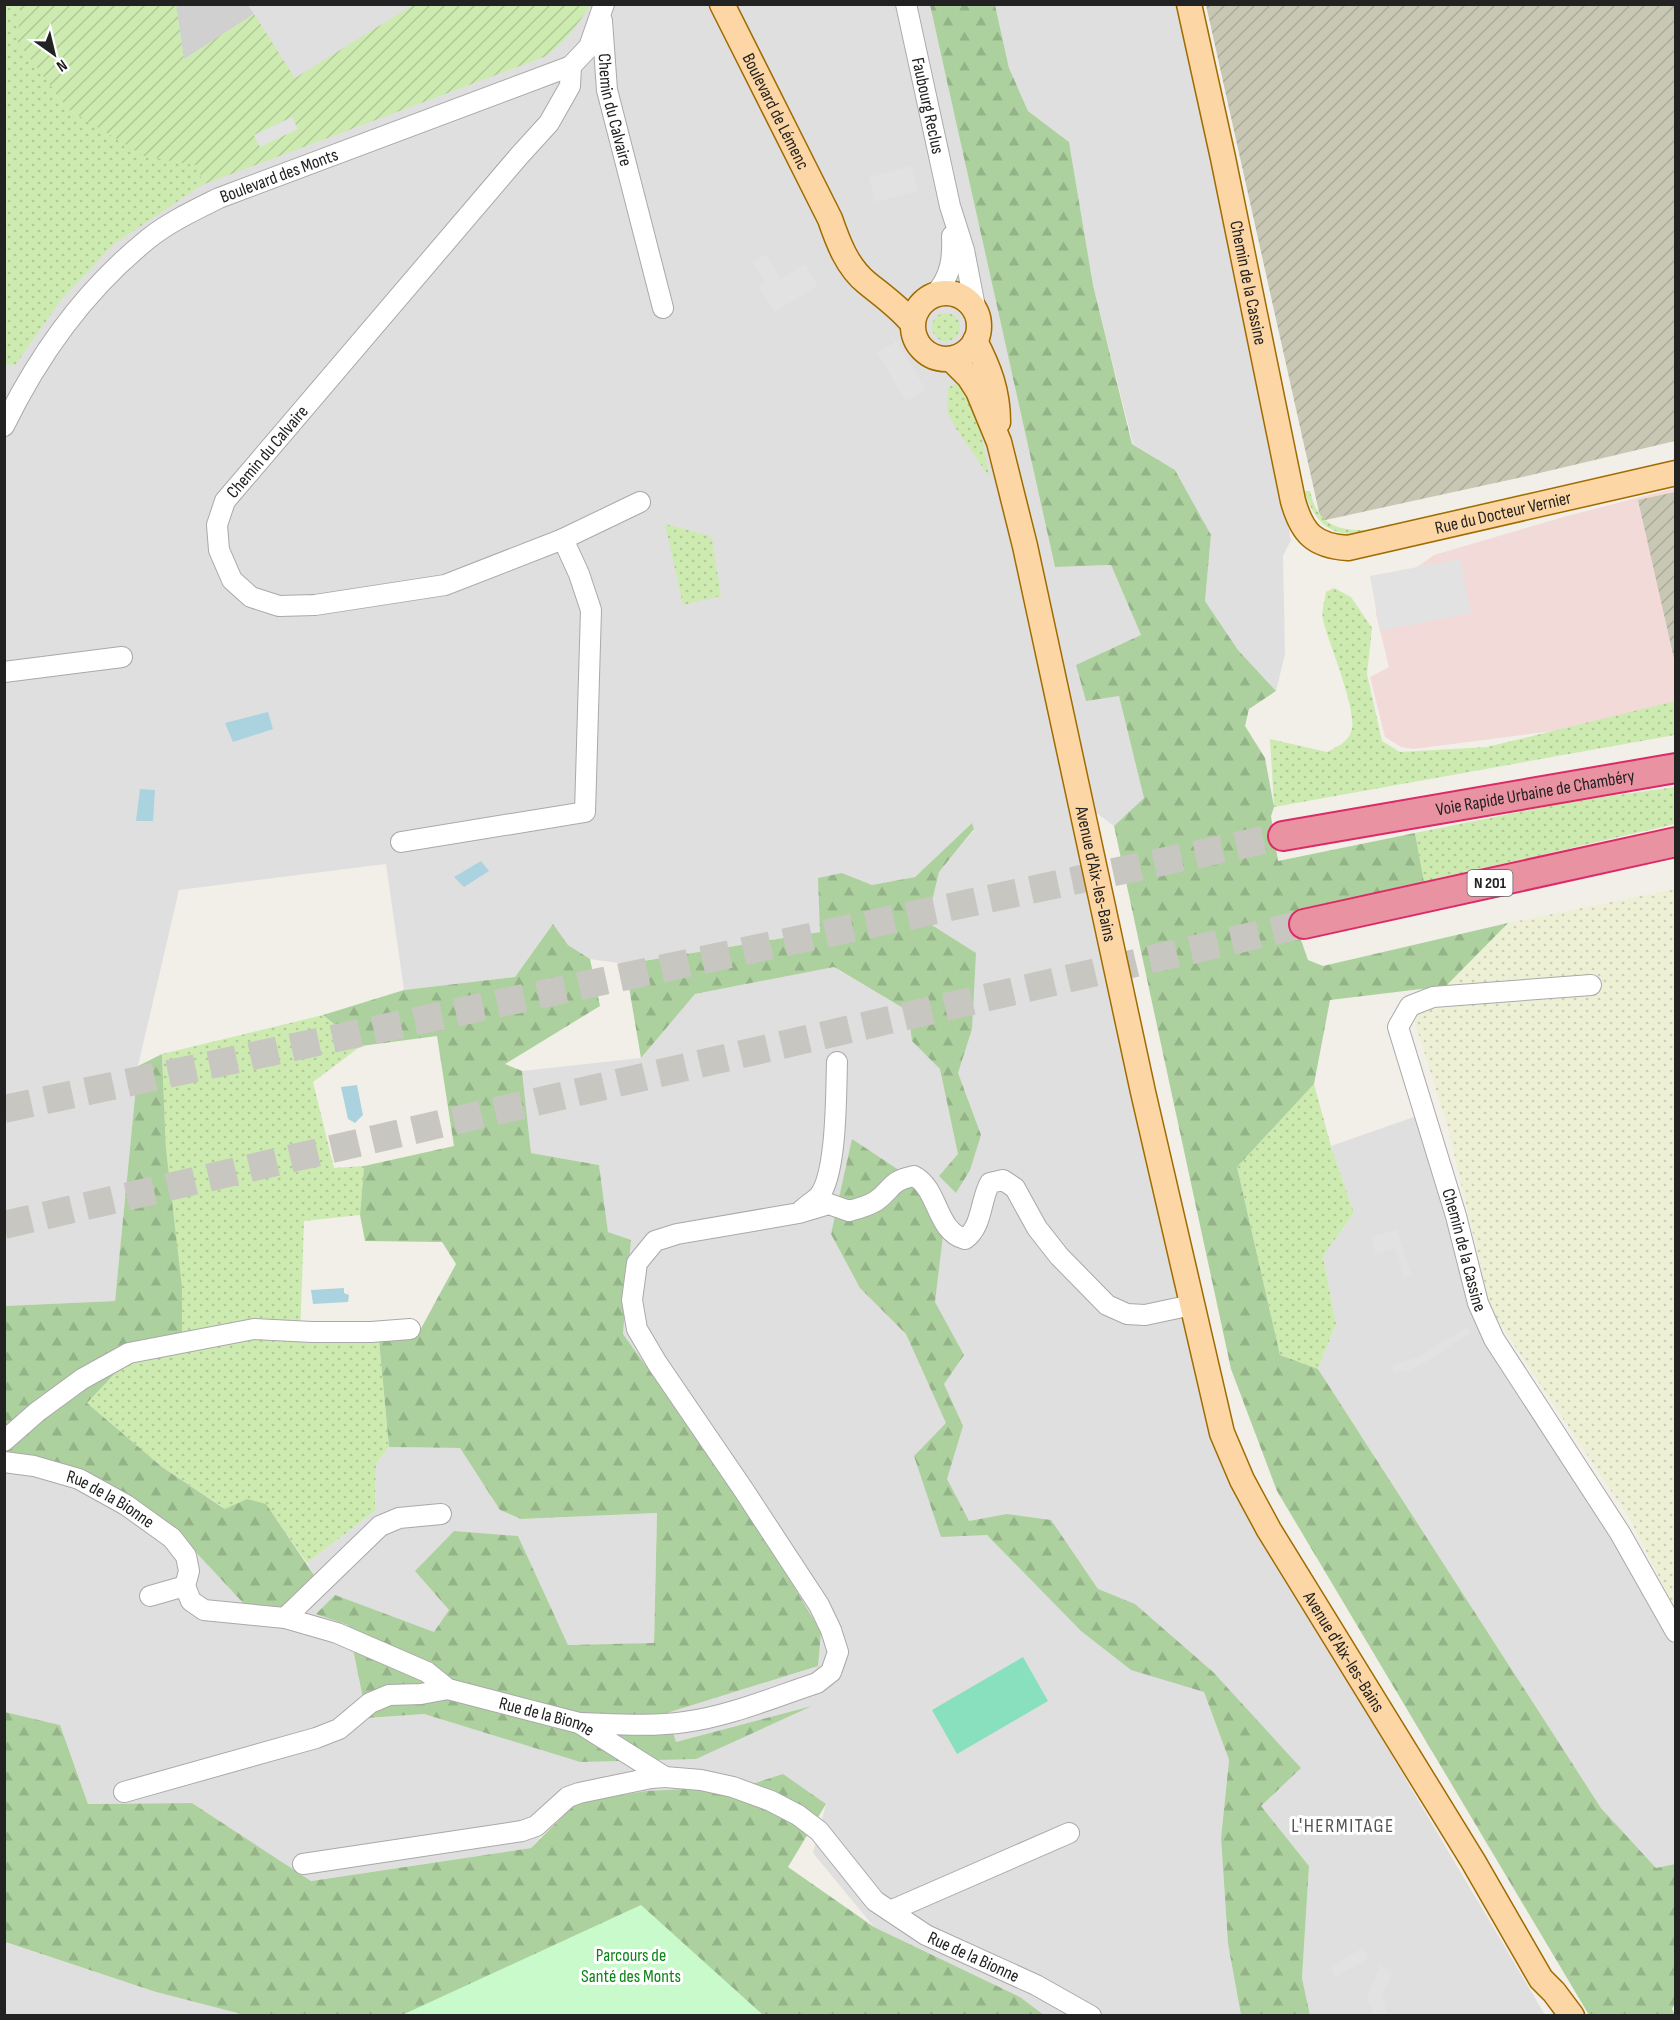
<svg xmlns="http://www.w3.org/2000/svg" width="1680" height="2020" font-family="'Sofia Sans Condensed',sans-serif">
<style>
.residential{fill:#e0dfdf}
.commercial{fill:#f2dad9}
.religious{fill:#d0d0d0}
.construction{fill:url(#construction-furrows)}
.farmland{fill:url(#farmland-dots)}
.grass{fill:url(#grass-dots)}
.forest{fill:url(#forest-firs)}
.park{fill:#c8facc}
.garden{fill:url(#garden-furrows)}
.pitch{fill:#88e0be}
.parking{fill:#e2e2e2}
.water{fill:#aad3df}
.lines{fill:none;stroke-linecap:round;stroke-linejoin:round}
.highway-tunnel{stroke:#c8c6c1;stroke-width:28;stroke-dasharray:28 14;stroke-linecap:butt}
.minor-casing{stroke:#a9a9a9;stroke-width:22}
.major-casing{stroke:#a06b00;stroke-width:27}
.highway-casing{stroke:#dc2a67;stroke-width:32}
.minor{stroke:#fff;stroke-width:20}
.major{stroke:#fcd6a4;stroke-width:24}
.highway{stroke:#e892a2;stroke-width:28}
.labels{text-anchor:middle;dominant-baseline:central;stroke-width:6;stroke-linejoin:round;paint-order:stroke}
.shield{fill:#fff;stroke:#646464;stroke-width:1.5}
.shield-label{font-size:16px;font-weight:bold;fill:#222}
.street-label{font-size:18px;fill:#222;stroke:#fff}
.park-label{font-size:18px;fill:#0c8416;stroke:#fff}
.neighbourhood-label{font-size:20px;letter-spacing:1.5px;fill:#555;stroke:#fff}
</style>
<defs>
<pattern id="construction-furrows" width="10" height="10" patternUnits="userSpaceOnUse" patternTransform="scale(1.5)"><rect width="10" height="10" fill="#c7c7b4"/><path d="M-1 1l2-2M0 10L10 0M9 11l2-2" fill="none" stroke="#abab9a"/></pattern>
<pattern id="farmland-dots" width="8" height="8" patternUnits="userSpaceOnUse" patternTransform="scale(1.5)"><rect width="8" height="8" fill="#eef0d5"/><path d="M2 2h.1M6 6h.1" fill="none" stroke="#ccceb7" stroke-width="1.8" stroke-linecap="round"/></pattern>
<pattern id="grass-dots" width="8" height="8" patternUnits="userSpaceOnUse" patternTransform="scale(1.5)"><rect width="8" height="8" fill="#cdebb0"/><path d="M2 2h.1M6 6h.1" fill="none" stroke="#b0c997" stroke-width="1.8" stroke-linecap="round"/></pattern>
<pattern id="forest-firs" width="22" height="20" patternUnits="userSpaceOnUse" patternTransform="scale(1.5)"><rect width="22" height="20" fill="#add19e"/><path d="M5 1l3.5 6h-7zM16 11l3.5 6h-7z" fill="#95b388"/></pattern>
<pattern id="garden-furrows" width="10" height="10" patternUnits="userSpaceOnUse" patternTransform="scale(1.5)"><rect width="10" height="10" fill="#cdebb0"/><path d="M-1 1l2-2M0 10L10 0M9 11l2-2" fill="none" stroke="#b0c997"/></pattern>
</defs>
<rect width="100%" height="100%" fill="#f2efe9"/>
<!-- residential -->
<path class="residential" d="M5,5h925l125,562 56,-2 30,70 -22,61 26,103 -31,27 -42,-31 177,719 296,501h-235l-8,-37 7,-112 -48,-60 -57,-114 25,68 -8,78 7,106 13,71h-197l-24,-18 -146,-70 -61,-74 13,-49 -80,-18 -172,12 -43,50 -221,33 -118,-78 -104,1 -28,-79 -55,-13 -1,-256 310,119 -7,-12 68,-52 1,-47 13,-17 71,1 40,62 21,9 136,-6 -3,131 -86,1 -50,-109 -103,35 34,39 -15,23 -86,-8 19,93 57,-4 156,48 95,-20 -8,-29 151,-47 -78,-170 -117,-162 8,-93 -23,-9 -9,-67 -68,-12 -9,-82 119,-13 54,-64 138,-27 75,44 4,30 14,-118 13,-51 35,-42 -2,-7 -57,54 -43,8 -30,-12 -22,59 -195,32 -35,-5 -22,-14 -15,-20 -38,52 -111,13 -18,-126 -207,26 -41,176 -23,235 -110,5z
M995,5h187l109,535 -8,16 2,98 -9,37 -38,-41 -33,-49 6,-66 -36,-65 -42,-26 -40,-159 -24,-143 -41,-31 -19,-43z
M1431,1111l51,197 193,312v244l-19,4 -55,-60 -283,-439 18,-45 -13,-68 31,-43 -23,-67z
M4,1942l152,50 89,23h-240z"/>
<!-- commercial -->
<path class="commercial" d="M1675,488v227l-261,34 -13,-2 -16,-10 -15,-60 19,-10 -13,-53 2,-20 56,-39 133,-39z"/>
<!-- religious -->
<path class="religious" d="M176,5h72l6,9 -70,46z"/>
<!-- construction -->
<path class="construction" d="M1206,5h469v436l-148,35 -206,45z
M1675,492h1l-1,171 -37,-163z"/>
<!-- farmland -->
<path class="farmland" d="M1675,889v720l-44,-88 -140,-211 -43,-181 -34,-110 94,-96z"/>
<!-- grass -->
<path class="grass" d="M4,5h172l26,180 -88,59 -53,56 -46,65 -11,-1z
M932 327a14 14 0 1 1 28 0a14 14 0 1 1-28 0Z
M954,384l7,2c19,24 22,62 29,92l-35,-51 -8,-16 1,-23z
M1304,491h6c7,32 26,40 56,39l166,-38 1,3 -169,40c-36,0 -48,-11 -60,-44z
M665,524l42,11 5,4 9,57 -38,9z
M1334,588l17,9 21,31 -5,46 15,67 18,11 87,-5 188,-46v34l-401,72 -4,-68 57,13c8,-4 21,-10 24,-20 8,-19 -23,-90 -28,-112 -2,-9 2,-20 3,-28z
M1675,787v37l-251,58 -9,-49 153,-31z
M323,1015l38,31 -48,36 21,86 30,-2 -4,49 -56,6 -4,118 79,1 10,107 -13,17 -1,47 -68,52 -41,-58 -19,-6 -21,10 -64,-42 -75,-64 33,-35 46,-218 -4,-96z
M1314,1084l17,62 23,67 -31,43 13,68 -18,45 -38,-14 -43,-188z"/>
<!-- forest -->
<path class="forest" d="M930,5h65l14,63 19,43 41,31 24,143 39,159 43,26 36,65 -6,66 33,49 38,41 -27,18 -4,17 20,32 9,49 -3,9 7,45 137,-28 9,49 -132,32 16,46 15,6 185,-43 -62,63 -116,14 -16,84 -77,83 43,188 38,14 283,439 55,60 19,-4 1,137 -4,8 3,6h-86l-312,-524 -46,-122 -117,-543 30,-28 -25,-102 -33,5 -10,-36 65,-30 -30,-70 -56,2z
M972,823l2,6 -35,43 -12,50 49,31 -4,76 -14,44 23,62 -11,35 -14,23 -17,-17 19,-22 -18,-85 -28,-28 -4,-30 -74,-44 -139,27 -54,64 -16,-94 195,-32 -2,-54 24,-5 30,12 43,-8z
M553,924l15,21 22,14 10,47 -95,58 17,7 9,82 68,12 9,67 23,8 -8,94 117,162 81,136 -3,34 -151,47 9,29 136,-36 -116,53 -116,3 -156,-48 -57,4 -19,-93 -32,-11 19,-19 99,37 15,-22 -34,-39 39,-40 64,5 50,109 86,-2 3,-130 -136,6 -21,-9 -40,-62 -71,-1 -10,-107 39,-6 38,-70 -14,-22 -77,-1 -5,-26 4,-49 90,-20 -17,-110 -76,10 -38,-31 81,-25 111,-13z
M162,1054l4,96 16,137v47l-62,34 -33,35 75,64 63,42 22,-10 19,5 48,71 -32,32 -37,-2 -64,-69 -87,-57 -89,-23 -1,-150 111,-5 23,-235z
M852,1139l95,63 -12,100 29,53 -20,29 19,42 -16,53 22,42 38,-7 44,6 47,69 37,15 78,68 88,96 -40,38 48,60 -7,112 8,37h-69l-13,-71 -7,-106 8,-78 -25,-68 -73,-22 -50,-39 -94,-96 -46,2 -27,-81 32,-33 -40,-89 -46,-46 -29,-54z
M5,1712l55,13 28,79 104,-1 119,78 220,-33 45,-45 70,-12 100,-5 37,-12 43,30 -38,63 86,60 146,70 24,18h-799l-89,-23 -151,-50z"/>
<!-- park -->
<path class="park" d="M641,1905l122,110h-361z"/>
<!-- garden -->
<path class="garden" d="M21,5h155l8,54 70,-45 41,64 118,-73h178c-15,21 -25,37 -47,52l-342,128 -3,-19 -55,-10 -76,-47 -51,-68z"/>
<!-- pitch -->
<path class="pitch" d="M1023,1657l25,44 -91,53 -25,-44z"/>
<!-- parking -->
<path class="parking" d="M292,117l6,12 -38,18 -6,-12z
M912,166l6,25 -43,11 -6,-25z
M766,254l15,25 24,-15 13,21 -43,27 -16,-25 6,-4 -12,-21z
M890,331l36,59 -20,11 -29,-48 17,-10z
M1460,559l11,54 -91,18 -10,-55z
M1397,1229l14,45 -7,3 -9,-29 -19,6 -5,-16z
M1467,1327l4,5 -45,30 -18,9 -15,1v-7l25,-8z
M1363,1948l6,10 -33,19 -6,-10z
M1380,1965l12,9 -10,21 6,20h-15l-6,-17z"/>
<!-- water -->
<path class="water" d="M268,712l5,17 -40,13 -8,-19z
M140,789l15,1 -2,31h-17z
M481,861l8,10 -25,16 -10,-10z
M357,1085l6,30 -8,8 -7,-4 -7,-32z
M344,1288v5l5,2 -1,7 -35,2 -2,-14z"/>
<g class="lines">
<!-- highway-tunnel -->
<path class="highway-tunnel" d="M4,1109l1279,-273
M4,1225l1300,-301"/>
<!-- minor casing -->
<g class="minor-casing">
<g id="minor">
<path id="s1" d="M906,4l44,202 14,44 12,62"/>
<path id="s2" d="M602,21l5,69 56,218"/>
<path d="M936,293c15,-17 17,-35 16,-57"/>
<path id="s3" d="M4,426c35,-72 82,-137 144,-187 21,-17 47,-29 71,-41l352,-132 18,-19 15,-43"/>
<path d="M563,539l77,-37"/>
<path d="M4,672l118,-15"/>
<path id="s4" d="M401,842l184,-30 6,-202 -12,-36 -16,-35 -118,46 -130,20 -36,1 -28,-9 -19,-17 -13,-30 -2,-25 8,-24 294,-345 30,-33 21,-37 1,-20"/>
<path id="s5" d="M1591,985l-158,12 -23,9 -12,21 58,189 22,87 16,36 126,194 56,99"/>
<path d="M801,1211c5,-5 13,-10 18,-15 18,-22 17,-104 18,-134"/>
<path d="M4,1441l33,-29 45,-33 47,-26 125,-24 58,3h59l39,-3"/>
<path id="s6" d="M4,1462l30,4 45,13 47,26 46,33 14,18 3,15 -4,15 6,15 13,9 81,8 52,15 90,39 21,17 131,34 86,54 36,3 32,7 38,14 27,14 21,16 56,70 51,34 110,50 55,31"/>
<path d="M150,1596l35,-10"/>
<path d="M285,1618l95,-92 19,-8 42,-4"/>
<path d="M579,1723c35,1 71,4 106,-1 45,-6 89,-25 132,-39l14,-11 7,-20 -7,-22 -12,-25 -76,-116 -86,-126 -20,-34 -5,-29 5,-37 18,-22 22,-7 122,-21 30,-9 20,7c8,-2 19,-5 27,-10 17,-12 13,-20 38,-25 25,13 22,56 51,63 18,-13 15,-39 25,-56l13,-3 12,8 22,40 22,28 48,49 20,9 18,1 47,-10"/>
<path d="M124,1792l192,-54 23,-9 31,-26 19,-8 32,-1 27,-5"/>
<path d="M303,1864l219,-33 14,-5 32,-29 11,-4 72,-15 14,-1"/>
<path d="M890,1911l179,-78"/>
</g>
</g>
<!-- major casing -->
<g class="major-casing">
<g id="major">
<path id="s7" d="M722,4l108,215c8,23 17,48 37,64 16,13 32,24 45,40"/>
<path id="s8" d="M1189,4l34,154 70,343c9,32 21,45 55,47l328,-75"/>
<circle cx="946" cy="326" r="33"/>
<path d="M975,341c14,27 23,50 23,81"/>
<path id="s9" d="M951,359l18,18 9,14 21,51 26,104 118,546 79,341 20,47 27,50 204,331 68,118 13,13 18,24"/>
</g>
</g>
<!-- highway casing -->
<g class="highway-casing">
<g id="highway">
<path id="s10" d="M1283,836l393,-68"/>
<path d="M1304,924l372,-82"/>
</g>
</g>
<!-- minor -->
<use href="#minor" class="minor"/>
<!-- major -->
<use href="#major" class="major"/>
<!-- highway -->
<use href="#highway" class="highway"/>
</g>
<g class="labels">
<!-- shield labels -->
<rect class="shield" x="1467.5" y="870" width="45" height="26" rx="4.5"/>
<g class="shield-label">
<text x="1490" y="883">N 201</text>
</g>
<!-- street labels -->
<g class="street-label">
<text stroke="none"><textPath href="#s1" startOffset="104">Faubourg Reclus</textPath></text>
<text stroke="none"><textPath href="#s2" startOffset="90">Chemin du Calvaire</textPath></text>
<text stroke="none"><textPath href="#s7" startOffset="120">Boulevard de Lémenc</textPath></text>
<text stroke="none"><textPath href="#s3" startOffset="384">Boulevard des Monts</textPath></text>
<text stroke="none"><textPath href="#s8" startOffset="285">Chemin de la Cassine</textPath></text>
<text stroke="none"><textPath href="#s4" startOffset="962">Chemin du Calvaire</textPath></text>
<text stroke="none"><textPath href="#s8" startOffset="746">Rue du Docteur Vernier</textPath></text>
<text stroke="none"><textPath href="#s10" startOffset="256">Voie Rapide Urbaine de Chambéry</textPath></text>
<text stroke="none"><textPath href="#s9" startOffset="540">Avenue d'Aix-les-Bains</textPath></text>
<text stroke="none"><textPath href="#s5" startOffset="440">Chemin de la Cassine</textPath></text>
<text stroke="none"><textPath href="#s6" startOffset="114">Rue de la Bionne</textPath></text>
<text stroke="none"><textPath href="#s9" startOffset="1364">Avenue d'Aix-les-Bains</textPath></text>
<text stroke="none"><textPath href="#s6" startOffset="636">Rue de la Bionne</textPath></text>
<text stroke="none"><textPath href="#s6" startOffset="1140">Rue de la Bionne</textPath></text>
</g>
<!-- park labels -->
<g class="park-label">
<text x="631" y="1955">Parcours de<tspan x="631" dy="21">Santé des Monts</tspan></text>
</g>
<!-- neighbourhood labels -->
<g class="neighbourhood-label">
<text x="1343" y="1826">L'HERMITAGE</text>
</g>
</g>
<!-- border -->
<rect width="1680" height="2020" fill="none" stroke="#222222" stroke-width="12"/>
<!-- north arrow -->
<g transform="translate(54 54) rotate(146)" stroke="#ffffff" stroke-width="4.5" paint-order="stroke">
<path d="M0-4.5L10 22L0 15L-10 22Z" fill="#222222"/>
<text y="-9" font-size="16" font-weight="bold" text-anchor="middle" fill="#222222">N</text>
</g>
</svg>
